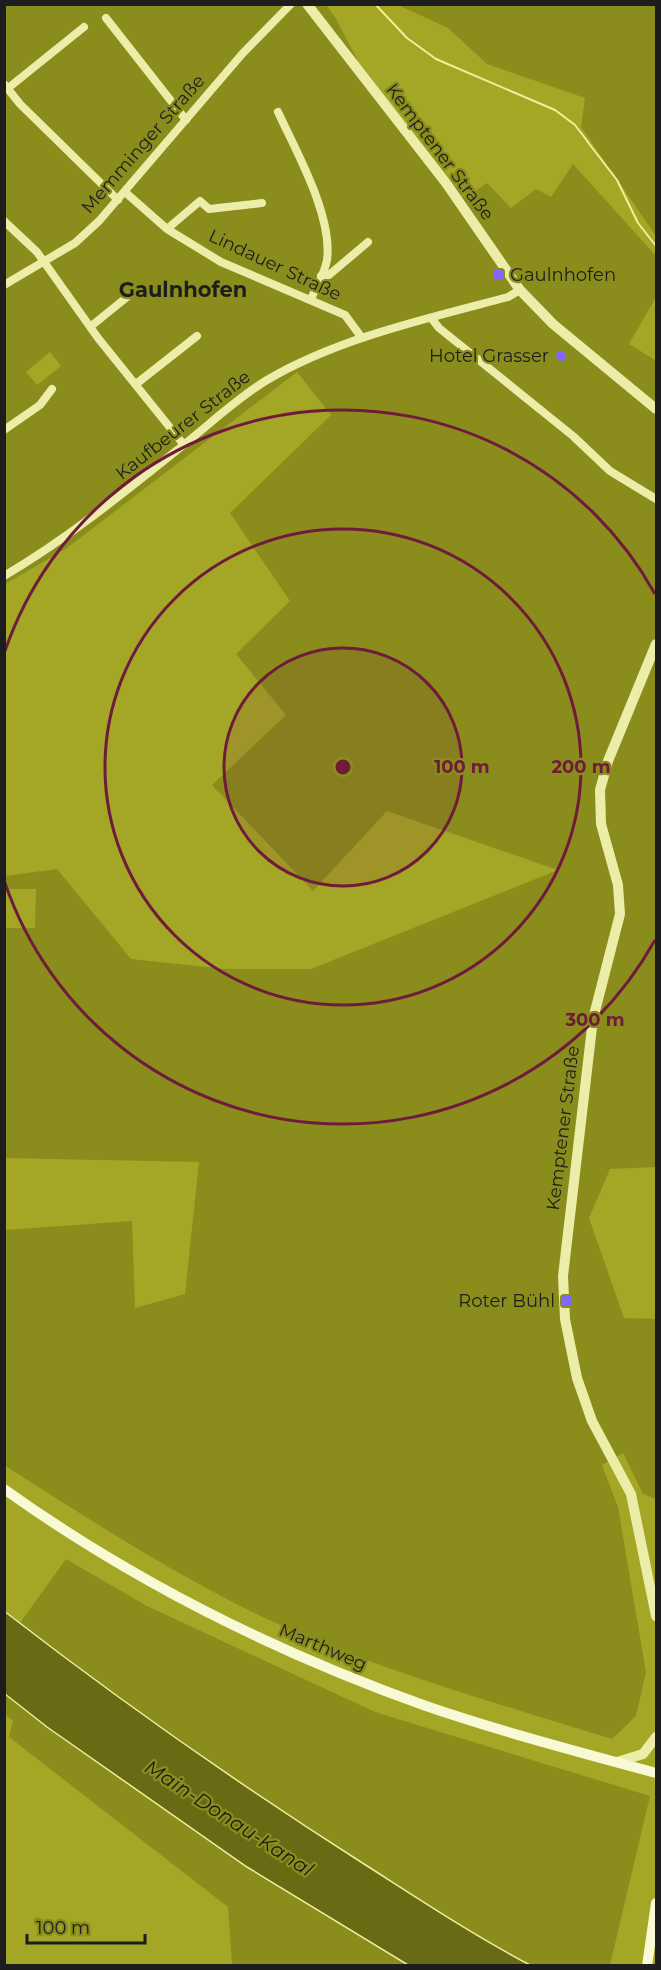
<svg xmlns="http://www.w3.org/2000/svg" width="661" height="1970" font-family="Montserrat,sans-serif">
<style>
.green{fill:#a4a625}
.water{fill:#686b13;stroke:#efef9c;stroke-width:1.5}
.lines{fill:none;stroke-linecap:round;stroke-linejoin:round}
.stream{stroke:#efef9c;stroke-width:2}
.minor{stroke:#eceda9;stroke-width:8}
.tertiary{stroke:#eceda9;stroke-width:10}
.secondary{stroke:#f8fad6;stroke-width:10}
.ring{fill:none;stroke:#701a3c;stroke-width:3}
.poi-dot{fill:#8167fd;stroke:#8a8d1c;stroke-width:2}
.labels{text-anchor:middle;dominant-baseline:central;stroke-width:4.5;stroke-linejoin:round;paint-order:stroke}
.street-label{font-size:18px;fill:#1d1d1d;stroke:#8a8d1c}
.poi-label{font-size:18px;fill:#1d1d1d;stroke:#8a8d1c;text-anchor:end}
.water-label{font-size:20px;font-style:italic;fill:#1c1c19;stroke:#8a8d1c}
.quarter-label{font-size:21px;font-weight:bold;fill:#1d1d1d;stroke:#8a8d1c}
.centre{fill:#701a3c;stroke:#8a8d1c;stroke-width:3}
.ring-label{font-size:18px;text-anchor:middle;font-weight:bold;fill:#701a3c;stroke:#8a8d1c;stroke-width:4.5;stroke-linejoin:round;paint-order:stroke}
</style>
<rect width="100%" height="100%" fill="#8a8d1c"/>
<!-- green -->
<path class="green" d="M326,5h72l50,23 39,36 98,34 -4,29 75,109v20l-83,-92 -22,33 -15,-8 -25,19 -24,-25 -22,15 -105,-133 -25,-48z
M656,297v61l-1,2 -26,-16z
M50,352l11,14 -24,19 -11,-13z
M297,372l34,43 -101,98 60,88 -54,53 50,61 -74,70 101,106 74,-80 171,59 -247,99h-86l-94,-10 -74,-90 -52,7v-292l62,-36z
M5,889h31l-1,39h-30z
M4,1158l195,4 -14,132 -50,14 -3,-87 -127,9z
M656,1167v152l-32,-1 -35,-100 21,-49z
M623,1453l20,41 13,5v466h-46l40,-169 -275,-84 -228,-106 -81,-47 -46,64 -15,-12 -1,-146c89,57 180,116 276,160 107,48 220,79 332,114l24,-23 10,-44 -28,-165 -16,-42z
M4,1714l9,6 -4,17 219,170 4,58h-227z"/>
<!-- water -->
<path class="water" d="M4,1611c116,90 236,174 360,253 55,35 109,71 166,101h-122l-161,-98 -200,-140 -42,-33z"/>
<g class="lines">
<!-- stream -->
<path class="stream" d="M375,4l32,34 29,21 119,51 20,15 13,17
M587,141l30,39 21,43 18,23"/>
<!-- minor -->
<path class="minor" d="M106,18l80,102
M4,84l16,20 98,96
M7,89l77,-62
M278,112c18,39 55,104 49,148 -2,13 -11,27 -16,39
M125,192l42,37 54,33 124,53 17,23
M4,221l33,31 61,86 86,107
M167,229l33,-28 9,8 53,-6
M321,276l8,-1 39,-33
M4,285l71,-42 24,-22 144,-168 48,-49
M432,319l7,9 134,108 37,35 46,28
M90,327l47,-38
M136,384l61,-48
M4,430l36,-25 12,-16
M4,576c63,-37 121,-84 177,-129 29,-23 55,-48 86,-67 71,-42 162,-62 241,-83l12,-7"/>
<!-- tertiary -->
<path class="tertiary" d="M307,4l139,179 74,107 33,34 103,85
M656,644l-48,117 -8,29 1,34 17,61 2,29 -27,105 -30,257 2,43 12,59 15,43 39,73 25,122
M617,1762l26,-8 13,-17"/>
<!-- secondary -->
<path class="secondary" d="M4,1489c129,92 273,164 422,217 76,26 153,46 230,67
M647,1966l9,-63"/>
</g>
<!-- distance rings -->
<circle cx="343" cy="767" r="119" fill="#701a3c" fill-opacity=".12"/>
<g class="ring">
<circle cx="343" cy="767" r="119"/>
<circle cx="343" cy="767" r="238"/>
<path d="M655 940A357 357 0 0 1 5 883M5 651A357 357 0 0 1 655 594"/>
</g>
<!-- markers -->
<g class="poi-dot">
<rect x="492" y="269" width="12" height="12" rx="3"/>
<circle cx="561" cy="356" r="6"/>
<rect x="561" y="1295" width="12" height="12" rx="3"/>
</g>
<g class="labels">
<!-- street labels -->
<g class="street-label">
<text transform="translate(143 144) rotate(-49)">Memminger Straße</text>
<text transform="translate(440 152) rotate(53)">Kemptener Straße</text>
<text transform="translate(275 265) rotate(25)">Lindauer Straße</text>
<text transform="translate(183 425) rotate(-38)">Kaufbeurer Straße</text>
<text transform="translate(563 1128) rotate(-83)">Kemptener Straße</text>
<text transform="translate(323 1647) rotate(23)">Marthweg</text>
</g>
<!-- poi labels -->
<g class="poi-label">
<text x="510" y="275" text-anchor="start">Gaulnhofen</text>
<text x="549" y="356">Hotel Grasser</text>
<text x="555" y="1301">Roter Bühl</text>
</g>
<!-- water labels -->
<g class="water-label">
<text transform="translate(229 1818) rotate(33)">Main-Donau-Kanal</text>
</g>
<!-- quarter labels -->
<g class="quarter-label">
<text x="183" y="289">Gaulnhofen</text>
</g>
</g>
<circle cx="343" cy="767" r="9" class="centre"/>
<g class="ring-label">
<text x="462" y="773">100 m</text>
<text x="581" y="773">200 m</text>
<text x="595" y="1026">300 m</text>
</g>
<!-- border -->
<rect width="661" height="1970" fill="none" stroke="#1d1d1d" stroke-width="12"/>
<!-- scale -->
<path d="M27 1934v9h118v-9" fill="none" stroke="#1d1d1d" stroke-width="3"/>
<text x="36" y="1934" font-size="18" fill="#1d1d1d" stroke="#8a8d1c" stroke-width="4.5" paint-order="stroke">100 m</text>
</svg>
